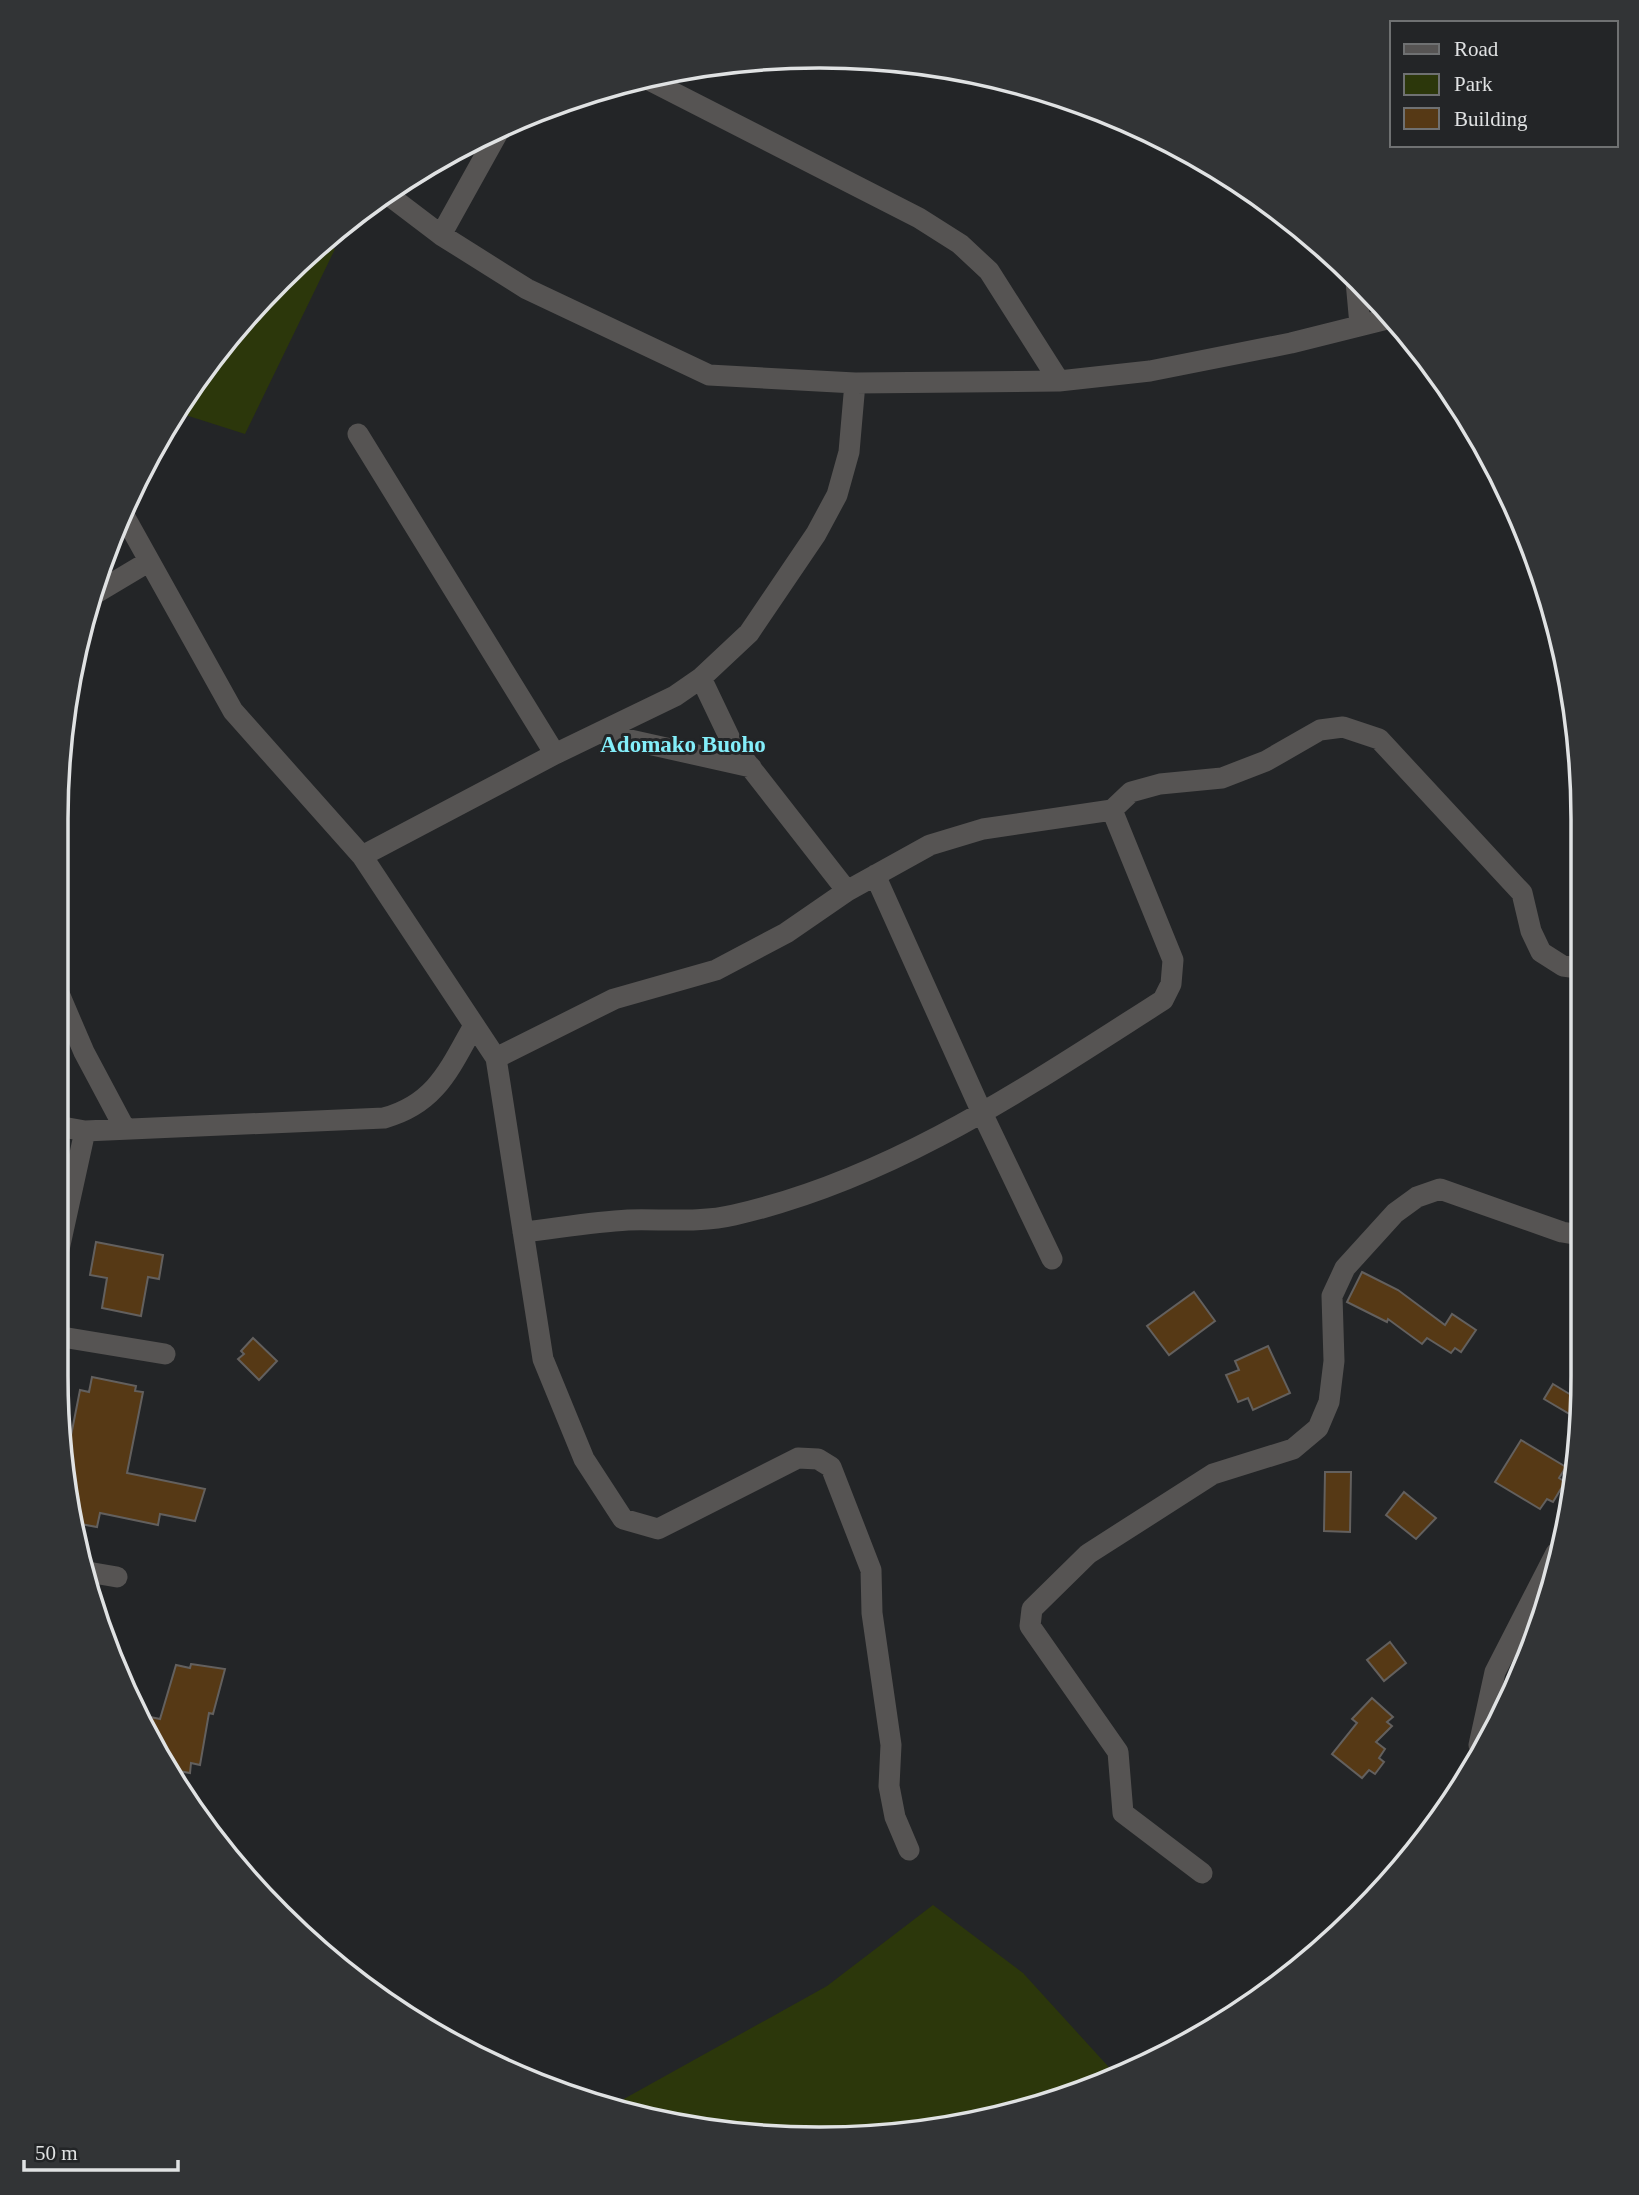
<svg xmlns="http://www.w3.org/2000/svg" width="1639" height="2195" font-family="Georgia,serif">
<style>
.green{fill:#2c370b}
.building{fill:#563915;stroke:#63605e;stroke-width:2}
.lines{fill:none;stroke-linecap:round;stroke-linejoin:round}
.minor{stroke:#565453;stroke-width:21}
.labels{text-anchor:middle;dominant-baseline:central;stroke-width:6;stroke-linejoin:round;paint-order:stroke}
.quarter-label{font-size:23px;font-weight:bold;fill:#83eefa;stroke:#232527}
.rim{fill:none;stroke:#e0e2e3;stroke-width:3.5}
</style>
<rect width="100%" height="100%" fill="#232527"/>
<!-- green -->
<path class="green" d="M321,243l14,6 -90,185 -69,-22 9,-17 94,-115z
M933,1905l90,68 93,102 -51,23 -195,39 -200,-13 -57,-19 214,-119z"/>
<!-- building -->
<path class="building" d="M96,1242l67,13 -4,24 -11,-2 -7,39 -39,-8 5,-30 -17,-3z
M1362,1272l36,18 47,35 7,-11 24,16 -15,22 -6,-4 -4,5 -24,-15 -5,6 -34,-25 -1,3 -40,-20z
M1194,1292l21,29 -46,34 -22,-29z
M253,1338l24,23 -18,19 -21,-21 6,-5 -3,-3z
M1268,1346l22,47 -37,17 -5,-12 -10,4 -12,-27 13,-5 -4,-9z
M92,1377l44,9 -1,5 8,1 -16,81 78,16 -10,32 -35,-7 -2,11 -58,-12 -3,14 -22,-4 -8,-67 13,-66 9,2z
M1553,1384l28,17 -8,15 -29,-17z
M1521,1440l45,27 -7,11 6,4 -12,20 -6,-3 -7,10 -45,-27z
M1325,1472h26l-1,60 -26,-1z
M1404,1492l32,26 -20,21 -30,-24z
M1390,1642l16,21 -22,18 -17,-21z
M191,1664l34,5 -12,45 -4,-1 -9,52 -9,-2 -1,10 -23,-4 -9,-11 -17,-43 19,4 16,-54 14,3z
M1372,1698l21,19 -6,5 5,4 -16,16 9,7 -6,9 5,4 -9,12 -6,-4 -7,8 -30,-24 25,-31 -5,-4z"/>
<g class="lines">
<!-- minor -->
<path class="minor" d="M645,78l274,140 41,26 29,27 70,110
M387,194l54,41 86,54 182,86 146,8 204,-2 91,-10 141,-28 100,-25
M441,235l60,-108
M1356,281l4,44
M358,434l197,320
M122,512l111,199 129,145 134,202 47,301 41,100 39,60 35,10 140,-71 20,1 13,8 40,103 1,43 19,132 -2,41 6,31 14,33
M91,596l57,-34
M701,678l32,67 114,146
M599,733l152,34
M362,856l193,-102 120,-58 26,-18 48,-45 67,-99 21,-39 12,-43 6,-69
M875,875l108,240 69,144
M57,989l27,63 41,77
M496,1058l118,-59 102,-29 70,-37 61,-42 83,-46 53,-16 129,-19 19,-18 29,-8 62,-6 44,-17 54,-31 23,-3 36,12 143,154 9,38 10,21 22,14 15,2
M57,1126l28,5 299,-13c51,-14 65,-48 89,-91
M523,1232c35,-4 70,-10 105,-12 34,-1 73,3 106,-5 159,-36 294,-129 429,-215l8,-16 2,-24 -61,-150
M56,1263l29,-132
M56,1336l109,18
M82,1571l35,6
M1479,1745l16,-73 61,-119
M1202,1873l-79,-60 -5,-61 -88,-126 2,-17 56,-55 125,-80 80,-25 25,-21 11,-26 5,-41 -2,-65 13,-28 50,-55 22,-16 23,-8 122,43 18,3"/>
</g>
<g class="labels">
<!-- quarter labels -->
<g class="quarter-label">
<text x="683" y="744">Adomako Buoho</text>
</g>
</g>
<!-- crop -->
<path d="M0 0H1639V2195H0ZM819 68H820A751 751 0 0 1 1571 819V1376A751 751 0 0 1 820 2127H819A751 751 0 0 1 68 1376V819A751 751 0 0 1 819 68Z" fill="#323436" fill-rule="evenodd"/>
<path class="rim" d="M819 68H820A751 751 0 0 1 1571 819V1376A751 751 0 0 1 820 2127H819A751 751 0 0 1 68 1376V819A751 751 0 0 1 819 68Z"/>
<!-- legend -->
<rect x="1390" y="21" width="228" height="126" fill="#232527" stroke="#6f7172" stroke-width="2"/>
<rect x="1404" y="44" width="35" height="10" fill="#565453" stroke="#6f7172" stroke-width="2"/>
<text x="1454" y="56" font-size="21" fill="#e0e2e3">Road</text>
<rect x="1404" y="74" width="35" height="21" fill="#2c370b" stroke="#6f7172" stroke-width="2"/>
<text x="1454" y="91" font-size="21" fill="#e0e2e3">Park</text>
<rect x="1404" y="108" width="35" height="21" fill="#563915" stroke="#6f7172" stroke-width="2"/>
<text x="1454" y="126" font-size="21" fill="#e0e2e3">Building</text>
<!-- scale -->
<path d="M24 2160v10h154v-10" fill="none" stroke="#e0e2e3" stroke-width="3.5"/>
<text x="35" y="2160" font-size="21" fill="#e0e2e3" stroke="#232527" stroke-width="5" paint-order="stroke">50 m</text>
</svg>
